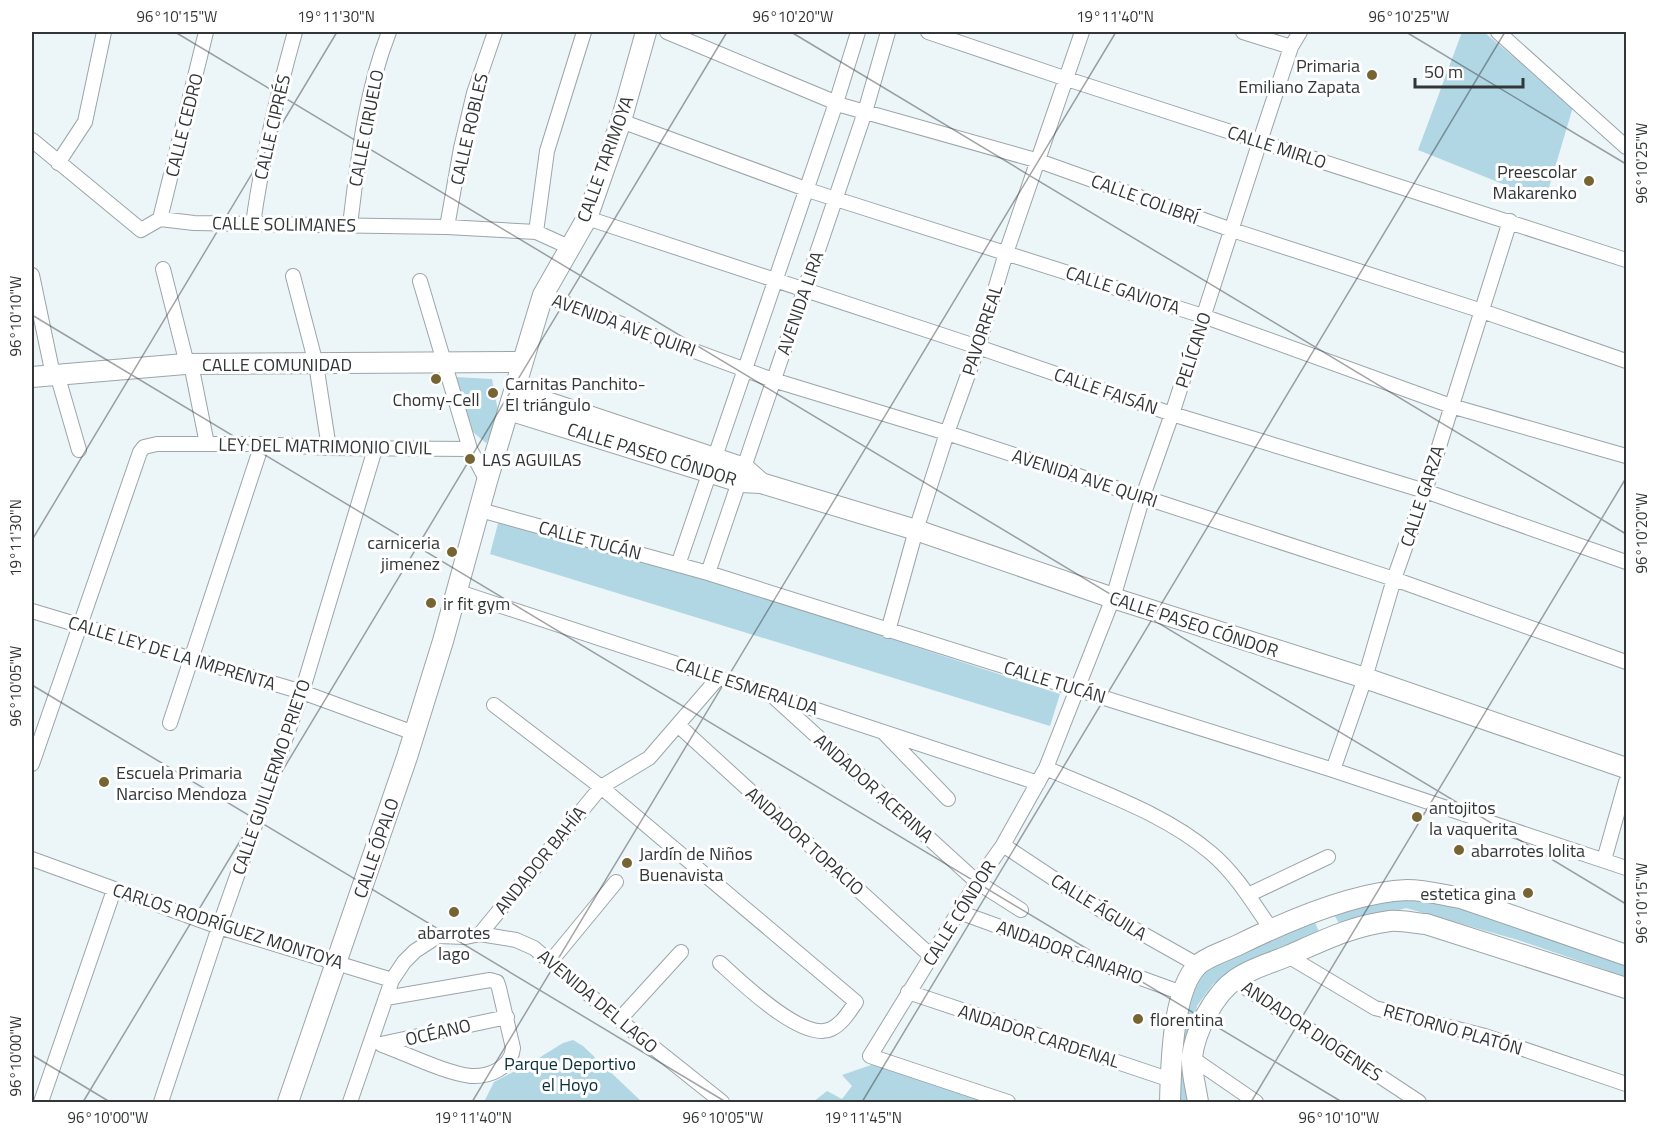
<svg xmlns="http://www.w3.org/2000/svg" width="1658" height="1134" font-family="'Titillium Web',sans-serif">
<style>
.green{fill:#b1d7e5}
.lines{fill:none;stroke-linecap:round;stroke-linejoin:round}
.street-casing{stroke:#9ca5a8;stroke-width:16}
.secondary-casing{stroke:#9ca5a8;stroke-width:22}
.street{stroke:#fff;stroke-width:14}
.secondary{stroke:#fff;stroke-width:20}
.ticks{fill:none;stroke:#323637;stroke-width:1.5;stroke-opacity:0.45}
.poi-dot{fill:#766533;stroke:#fff;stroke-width:2}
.labels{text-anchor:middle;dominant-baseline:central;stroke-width:6;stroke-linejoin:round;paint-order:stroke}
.poi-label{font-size:18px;fill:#323637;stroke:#fff;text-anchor:start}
.street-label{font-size:18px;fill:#323637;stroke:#fff}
.park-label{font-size:18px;fill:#09303b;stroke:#fff}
.neatline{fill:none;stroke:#323637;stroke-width:2}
.ticks-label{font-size:15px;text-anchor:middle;fill:#323637}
</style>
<rect width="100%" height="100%" fill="#ecf5f8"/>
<!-- green -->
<path class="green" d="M1462,32h22l89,75 -28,94 -127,-51z
M455,377l37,2 5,27 5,10 -16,27 -13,-11z
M501,512l559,182 -10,32 -560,-172z
M1393,895l39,3 194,65v14l-108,-37 -112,-32 -65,19 -9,-16z
M1312,916l8,18 -68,28 -39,22 -16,22 -8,51 1,45h-16l1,-63 19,-65z
M573,1040l10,6 59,56h-158l10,-20 40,-21 29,-18z
M874,1064l116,38h-177l14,-11 15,8 10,-13 -10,-11z"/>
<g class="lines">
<!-- street casing -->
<g class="street-casing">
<path id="street" d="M667,32l177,74 195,55 193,69 250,81 144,50
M928,32l139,47 559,181
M1243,32l48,15
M1498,32l128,115
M621,121l193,71 389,124 248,90 175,50
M32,140l109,90 19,-11 34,4 253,4 89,5 33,15
M58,163l27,-41 19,-90
M587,218l391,129 194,67 253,77 201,71
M160,219l46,-187
M253,224c9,-66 24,-128 42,-192
M350,225c8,-65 15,-132 39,-193
M447,227l14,-79 13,-55 21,-61
M536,232l11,-81 37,-119
M163,269l24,95
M32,275l21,100
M293,276l23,88 13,84
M420,281l50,168
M543,295l230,85 174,53 447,146 232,83
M191,364l16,80
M57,374l22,76
M480,510l228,63 625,197 293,98
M678,565l158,-462 22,-71
M708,573l157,-461 23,-80
M456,591l582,192
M32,611l270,81 112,41
M888,631l28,-101 31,-97 31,-86 28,-94 76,-221
M775,698l202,184 44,28
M494,705l107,82 255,215c-7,10 -14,22 -25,27 -28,14 -91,-48 -111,-66
M170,723l92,-279
M679,726l253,231
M885,734l63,65
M32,764l108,-312 4,-5 13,-3h105l67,4 141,1 17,32
M1046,768c56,25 118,45 165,85 25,21 42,50 60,76
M1333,770l32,-92 29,-99 31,-88 85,-270
M1003,845l101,67 94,53
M32,859l187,68 173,53
M1604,860l22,-78
M1248,895l80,-38
M959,912l223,81
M480,934l121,-147 48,-29 70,-81
M1288,956l87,52 110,28 141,48
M551,961l65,-79
M1234,980l185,122
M908,992l263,88
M619,1020l62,-68
M381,1044l126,-27
M382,1045c25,9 63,28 89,31 18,1 40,-8 42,-28l-14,-60 -2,-6 -7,-2 -104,18
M1192,1058l64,44
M41,1102l73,-212
M161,1102l58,-175 83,-235 73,-243
M350,1102l42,-122 12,-18 11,-11 23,-15 28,1 14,-3 36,6 18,8 85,72 103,82
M1008,1102l-138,-46 107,-174 26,-37 43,-77 67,-170 30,-102 29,-82 88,-273 31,-94 9,-15"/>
</g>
<!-- secondary casing -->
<g class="secondary-casing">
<path id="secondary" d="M32,377l153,-13 337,-2
M514,391l230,77 17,15
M509,410l231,72 21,1 155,47 197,68 252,80 261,90
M288,1102l119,-345 36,-116 44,-160 56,-186 44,-77 34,-97 25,-89
M1170,1102c1,-35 2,-110 27,-136 7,-8 31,-16 41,-21 47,-23 115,-53 169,-55 18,0 36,5 54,8l165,57
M1198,1102c-2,-14 -7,-31 -6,-45 3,-26 22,-63 44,-78 17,-12 36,-16 54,-24 34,-15 62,-29 100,-34 11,-1 24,2 36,3l200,64"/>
</g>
<!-- street -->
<use href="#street" class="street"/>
<!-- secondary -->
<use href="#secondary" class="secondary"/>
</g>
<!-- ticks -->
<path class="ticks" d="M175,32l1451,872M791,32l835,502M1406,32l220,132M32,315l1310,787M32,540l305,-508M32,685l694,417M32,1055l78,47M83,1102l644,-1070M472,1102l644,-1070M862,1102l643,-1070M1251,1102l375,-624"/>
<!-- markers -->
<g class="poi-dot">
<circle cx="1372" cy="75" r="6"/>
<circle cx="1589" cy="181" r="6"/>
<circle cx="436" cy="379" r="6"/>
<circle cx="493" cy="393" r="6"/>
<circle cx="470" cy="459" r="6"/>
<circle cx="452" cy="552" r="6"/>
<circle cx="431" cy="603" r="6"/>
<circle cx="104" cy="782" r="6"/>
<circle cx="1417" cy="817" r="6"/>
<circle cx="1459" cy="850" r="6"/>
<circle cx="627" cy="863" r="6"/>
<circle cx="1528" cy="893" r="6"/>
<circle cx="454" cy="912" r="6"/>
<circle cx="1138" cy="1019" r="6"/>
</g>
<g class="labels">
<!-- poi labels -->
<g class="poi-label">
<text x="1360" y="65" text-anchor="end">Primaria<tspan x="1360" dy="21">Emiliano Zapata</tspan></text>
<text x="1577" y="171" text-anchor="end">Preescolar<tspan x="1577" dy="21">Makarenko</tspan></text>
<text x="505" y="383">Carnitas Panchito-<tspan x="505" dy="21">El triángulo</tspan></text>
<text x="436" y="399" text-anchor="middle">Chomy-Cell</text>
<text x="482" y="459">LAS AGUILAS</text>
<text x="440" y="542" text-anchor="end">carniceria<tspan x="440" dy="21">jimenez</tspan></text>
<text x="443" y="603">ir fit gym</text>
<text x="116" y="772">Escuela Primaria<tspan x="116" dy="21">Narciso Mendoza</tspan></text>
<text x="1429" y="807">antojitos<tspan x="1429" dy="21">la vaquerita</tspan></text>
<text x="1471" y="850">abarrotes lolita</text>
<text x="639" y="853">Jardín de Niños<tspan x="639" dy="21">Buenavista</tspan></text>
<text x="1516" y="893" text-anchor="end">estetica gina</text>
<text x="454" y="932" text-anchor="middle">abarrotes<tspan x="454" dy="21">lago</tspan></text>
<text x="1150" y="1019">florentina</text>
</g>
<!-- street labels -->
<g class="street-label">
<text transform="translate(184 125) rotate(-76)">CALLE CEDRO</text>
<text transform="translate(272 127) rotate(-77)">CALLE CIPRÉS</text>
<text transform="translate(366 128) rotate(-79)">CALLE CIRUELO</text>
<text transform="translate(469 129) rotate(-77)">CALLE ROBLES</text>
<text transform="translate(1277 147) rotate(18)">CALLE MIRLO</text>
<text transform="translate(605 159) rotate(-70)">CALLE TARIMOYA</text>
<text transform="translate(1145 199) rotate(20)">CALLE COLIBRÍ</text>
<text transform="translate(284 224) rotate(1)">CALLE SOLIMANES</text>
<text transform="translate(1123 290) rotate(18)">CALLE GAVIOTA</text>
<text transform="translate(800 303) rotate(-71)">AVENIDA LIRA</text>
<text transform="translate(624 325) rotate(20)">AVENIDA AVE QUIRI</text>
<text transform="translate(982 330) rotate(-72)">PAVORREAL</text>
<text transform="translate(1193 350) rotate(-72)">PELÍCANO</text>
<text x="277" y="364">CALLE COMUNIDAD</text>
<text transform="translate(1106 391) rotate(19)">CALLE FAISÁN</text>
<text transform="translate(325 446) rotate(1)">LEY DEL MATRIMONIO CIVIL</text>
<text transform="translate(652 454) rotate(17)">CALLE PASEO CÓNDOR</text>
<text transform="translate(1085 478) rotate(18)">AVENIDA AVE QUIRI</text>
<text transform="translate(1422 496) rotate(-72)">CALLE GARZA</text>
<text transform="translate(590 540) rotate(15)">CALLE TUCÁN</text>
<text transform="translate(1194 624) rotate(18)">CALLE PASEO CÓNDOR</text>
<text transform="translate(172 653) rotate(17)">CALLE LEY DE LA IMPRENTA</text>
<text transform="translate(1055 682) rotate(17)">CALLE TUCÁN</text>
<text transform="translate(747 686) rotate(18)">CALLE ESMERALDA</text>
<text transform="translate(271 777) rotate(-71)">CALLE GUILLERMO PRIETO</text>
<text transform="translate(874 788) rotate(42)">ANDADOR ACERINA</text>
<text transform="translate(805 841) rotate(42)">ANDADOR TOPACIO</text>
<text transform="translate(376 848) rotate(-71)">CALLE ÓPALO</text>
<text transform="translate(540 860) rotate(-51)">ANDADOR BAHÍA</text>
<text transform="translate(1099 907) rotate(32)">CALLE ÁGUILA</text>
<text transform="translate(959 913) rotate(-58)">CALLE CÓNDOR</text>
<text transform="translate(228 926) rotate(18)">CARLOS RODRÍGUEZ MONTOYA</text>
<text transform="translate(1070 952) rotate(20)">ANDADOR CANARIO</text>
<text transform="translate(598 1001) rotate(40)">AVENIDA DEL LAGO</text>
<text transform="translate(1453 1029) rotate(16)">RETORNO PLATÓN</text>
<text transform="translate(1312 1031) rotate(34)">ANDADOR DIOGENES</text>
<text transform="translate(438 1032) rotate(-13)">OCÉANO</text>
<text transform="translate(1039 1036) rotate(18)">ANDADOR CARDENAL</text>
</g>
<!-- park labels -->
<g class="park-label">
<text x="570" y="1063">Parque Deportivo<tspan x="570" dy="21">el Hoyo</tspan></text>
</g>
</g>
<!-- border -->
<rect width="1658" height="1134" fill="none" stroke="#ffffff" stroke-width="66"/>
<!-- scale -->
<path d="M1415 78v9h108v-9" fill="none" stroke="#323637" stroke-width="3"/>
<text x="1424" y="78" font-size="18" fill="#323637" stroke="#ffffff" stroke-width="4.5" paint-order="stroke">50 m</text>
<rect x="33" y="33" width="1592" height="1068" class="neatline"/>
<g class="ticks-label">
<text x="177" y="22">96°10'15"W</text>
<text x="336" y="22">19°11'30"N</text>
<text x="793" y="22">96°10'20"W</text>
<text x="1115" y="22">19°11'40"N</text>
<text x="1409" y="22">96°10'25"W</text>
<text transform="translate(1642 163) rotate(-90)" y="5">96°10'25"W</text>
<text transform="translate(16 316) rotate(-90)" y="5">96°10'10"W</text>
<text transform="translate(1642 533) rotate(-90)" y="5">96°10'20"W</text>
<text transform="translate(16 538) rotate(-90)" y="5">19°11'30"N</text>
<text transform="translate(16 686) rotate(-90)" y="5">96°10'05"W</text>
<text transform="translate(1642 903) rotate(-90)" y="5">96°10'15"W</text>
<text transform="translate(16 1056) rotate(-90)" y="5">96°10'00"W</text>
<text x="108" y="1123">96°10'00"W</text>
<text x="473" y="1123">19°11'40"N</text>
<text x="723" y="1123">96°10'05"W</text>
<text x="863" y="1123">19°11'45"N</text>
<text x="1339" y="1123">96°10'10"W</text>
</g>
</svg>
